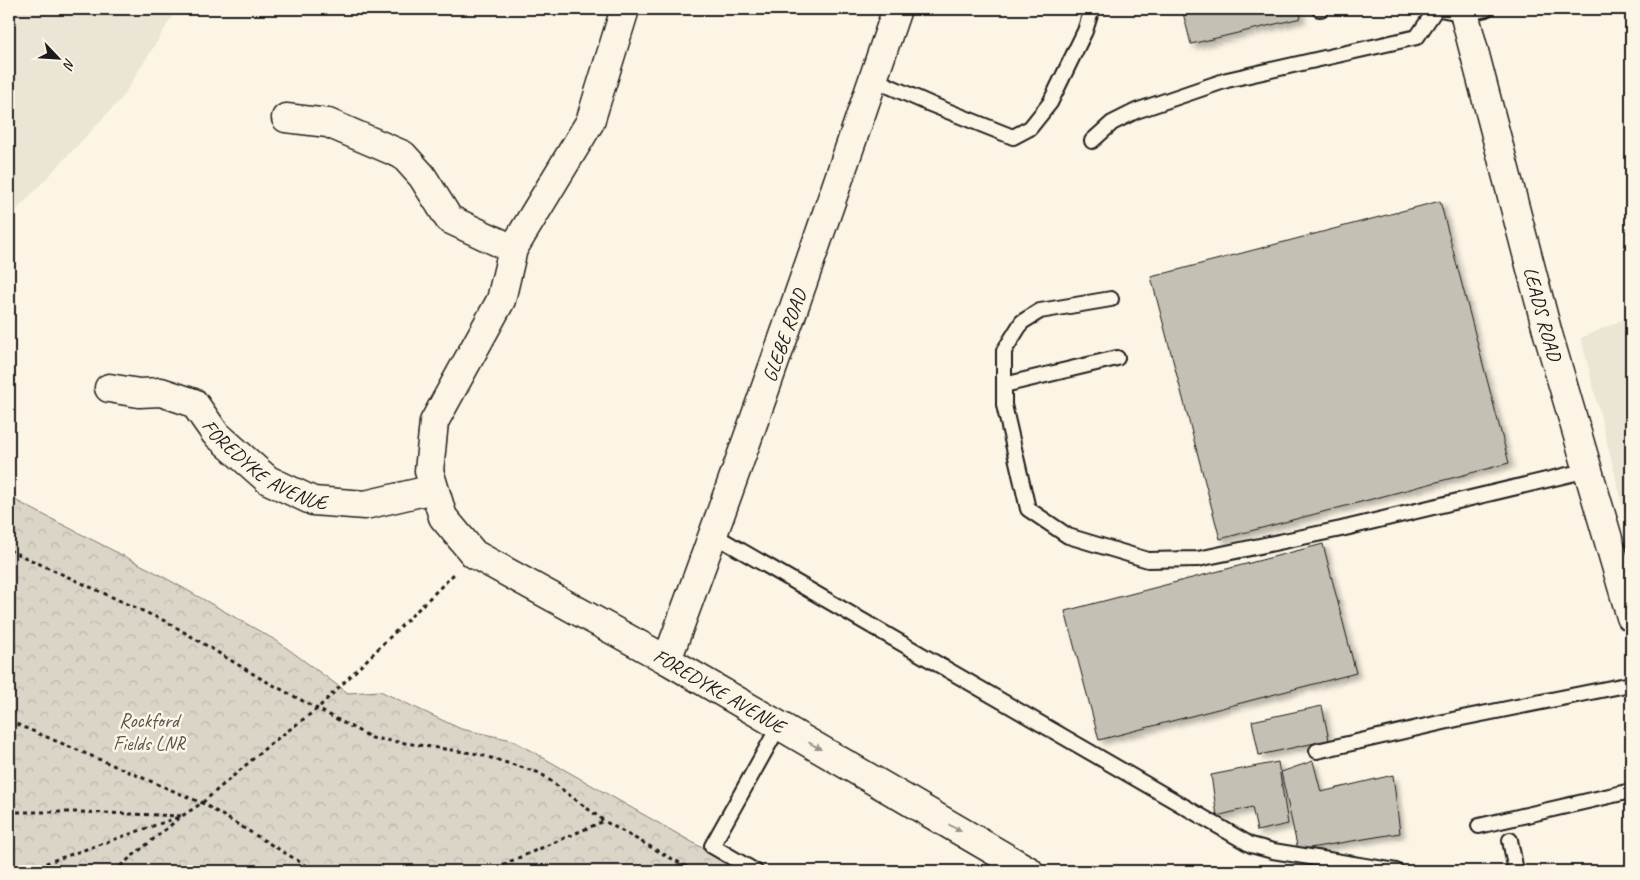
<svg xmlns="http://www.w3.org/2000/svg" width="1640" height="880" font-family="Caveat,sans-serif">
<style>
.built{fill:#ebe5d6}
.forest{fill:url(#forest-crowns);stroke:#7c7872}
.building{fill:#c4c0b3;stroke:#1c1c1c;filter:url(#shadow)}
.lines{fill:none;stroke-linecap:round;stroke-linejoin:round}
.service-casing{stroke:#1c1c1c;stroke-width:18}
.minor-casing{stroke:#1c1c1c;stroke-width:31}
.secondary-casing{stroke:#1c1c1c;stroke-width:31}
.path{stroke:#1c1c1c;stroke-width:3;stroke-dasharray:4 4;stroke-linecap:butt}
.service{stroke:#fcf5e5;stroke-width:14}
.minor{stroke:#fcf5e5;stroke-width:28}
.secondary{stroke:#fcf5e5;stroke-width:28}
.oneway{fill:#97938b}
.labels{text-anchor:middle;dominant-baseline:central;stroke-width:5;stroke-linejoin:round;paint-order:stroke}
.street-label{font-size:20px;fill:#1c1c1c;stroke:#fcf5e5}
.park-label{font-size:20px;fill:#555450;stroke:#fcf5e5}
</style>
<defs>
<pattern id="forest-crowns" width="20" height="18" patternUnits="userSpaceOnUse" patternTransform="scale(1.25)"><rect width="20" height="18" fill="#dbd5c8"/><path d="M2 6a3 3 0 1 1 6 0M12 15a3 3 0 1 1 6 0" fill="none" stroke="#bbb6ab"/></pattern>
<filter id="shadow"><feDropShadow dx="4.5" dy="4.5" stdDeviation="2.5" flood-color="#0004"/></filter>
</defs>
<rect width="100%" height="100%" fill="#fcf5e5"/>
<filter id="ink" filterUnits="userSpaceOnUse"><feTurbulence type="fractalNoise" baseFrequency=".02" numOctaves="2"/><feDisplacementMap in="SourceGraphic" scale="10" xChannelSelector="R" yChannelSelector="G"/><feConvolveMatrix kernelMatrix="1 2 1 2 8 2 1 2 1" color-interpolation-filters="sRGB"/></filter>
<g filter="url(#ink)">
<!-- built -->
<path class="built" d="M9,9h168l-55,89 -113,120z
M1631,316v223l-50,-201z"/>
<!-- forest -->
<path class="forest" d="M9,497l144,74 124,70 71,52 32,-2 81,38 51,11 231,131h-734z"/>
<!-- building -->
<path class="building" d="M1182,9h117l2,9 -110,26z
M1440,201l69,262 -289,76 -69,-262z
M1323,544l33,129 -257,67 -34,-129z
M1322,706l7,34 -70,15 -7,-34z
M1313,761l8,31 72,-17 7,58 -102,17 -17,-78z
M1278,762l10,62 -31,7 -5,-24 -35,9 -6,-41z"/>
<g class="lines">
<!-- service casing -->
<g class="service-casing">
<path id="service" d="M1319,9h2
M1440,9l25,5 21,-5
M873,79l57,25 83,33 17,-9 20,-25 35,-72 7,-22
M1092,141l20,-18 24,-12 91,-31 190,-43 19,-28
M1111,299l-71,12 -18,11 -18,29v54l24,104 40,27 80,24 50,-1 143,-30 247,-59
M1004,385l113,-27
M714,535l537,310 22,6 123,20
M1317,751l140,-32 174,-35
M1479,826l152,-35
M1510,840l6,31
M755,871l-43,-25 67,-120"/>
</g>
<!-- minor casing -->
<g class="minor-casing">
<g id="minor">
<path id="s1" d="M625,9l-35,113 -77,127 -12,51 -67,122 -5,49 14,46 31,37 193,106 362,211"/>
<path d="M286,118l42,5 75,32 19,21 27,43 64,30"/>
<path id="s2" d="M109,388l30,5 22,-1 33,11 21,30 53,47 45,21 52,4 69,-16"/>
<path id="s3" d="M667,660c80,-216 156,-433 230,-651"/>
</g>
</g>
<!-- secondary casing -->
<g class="secondary-casing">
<g id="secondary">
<path id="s4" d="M1463,9l85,325 83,283"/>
</g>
</g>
<!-- path -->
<path class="path" d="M9,550l160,73 91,55 112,60 106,16 62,19 64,48 90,50
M9,721l193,82 113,68
M9,812h71l102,4
M23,871l156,-54
M114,871l68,-55 20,-13 67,-58 48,-36 139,-137
M488,871l116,-50"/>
<!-- service -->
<use href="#service" class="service"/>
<!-- minor -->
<use href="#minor" class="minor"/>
<!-- secondary -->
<use href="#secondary" class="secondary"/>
</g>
<!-- one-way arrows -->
<defs><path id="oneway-solid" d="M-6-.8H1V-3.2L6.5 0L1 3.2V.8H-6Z" transform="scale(1.25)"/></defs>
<g class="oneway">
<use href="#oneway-solid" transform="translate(815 746) rotate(30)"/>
<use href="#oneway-solid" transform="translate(955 828) rotate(30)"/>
</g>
</g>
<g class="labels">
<!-- street labels -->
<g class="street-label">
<text stroke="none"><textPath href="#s4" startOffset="315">LEADS ROAD</textPath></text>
<text stroke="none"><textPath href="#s3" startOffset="345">GLEBE ROAD</textPath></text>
<text stroke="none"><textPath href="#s2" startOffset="184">FOREDYKE AVENUE</textPath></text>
<text stroke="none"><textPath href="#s1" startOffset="885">FOREDYKE AVENUE</textPath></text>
</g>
<!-- park labels -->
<g class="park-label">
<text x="149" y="720">Rockford<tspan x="149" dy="23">Fields LNR</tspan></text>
</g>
</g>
<!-- margin -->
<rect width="1640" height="880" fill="none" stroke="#fcf5e5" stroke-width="30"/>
<rect x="15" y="15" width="1610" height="850" fill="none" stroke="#1c1c1c" stroke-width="2" filter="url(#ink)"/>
<!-- north arrow -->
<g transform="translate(58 58) rotate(115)" stroke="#fcf5e5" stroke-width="4" paint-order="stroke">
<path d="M0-4L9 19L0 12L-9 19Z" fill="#1c1c1c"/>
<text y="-8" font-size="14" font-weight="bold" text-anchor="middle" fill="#1c1c1c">N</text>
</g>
</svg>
